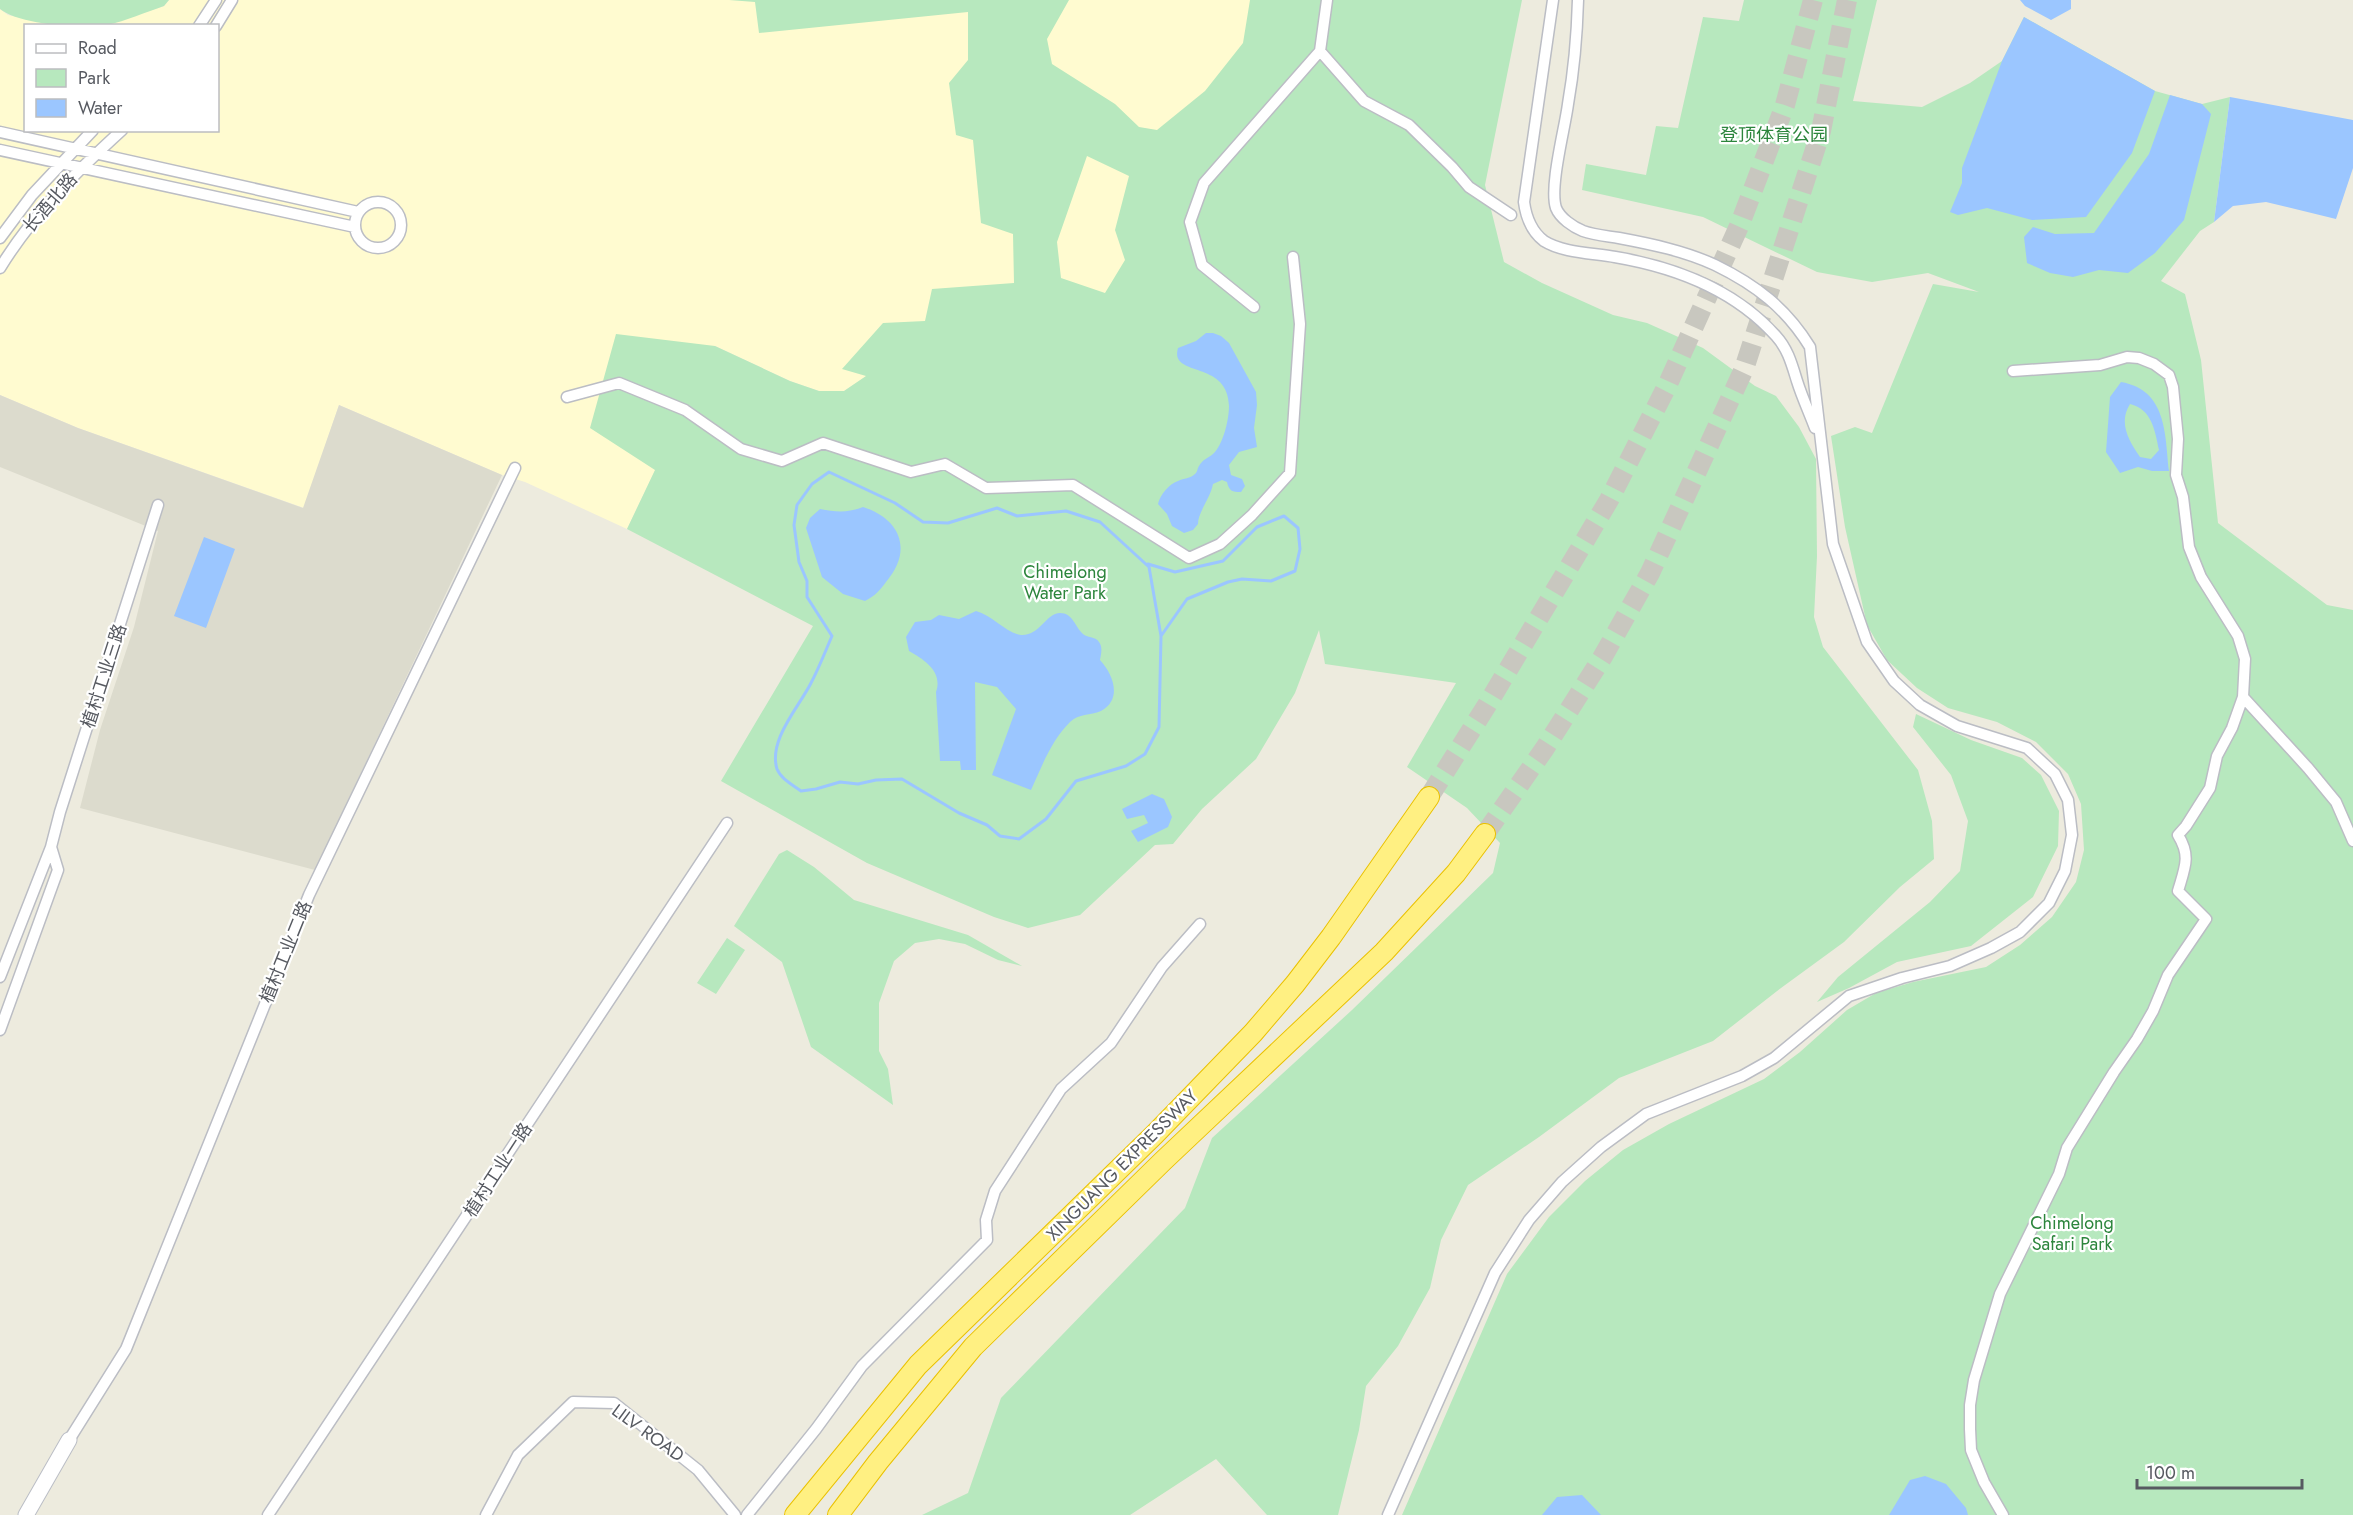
<svg xmlns="http://www.w3.org/2000/svg" width="2353" height="1515" font-family="Jost,'Noto Sans SC',sans-serif">
<style>
.commercial{fill:#fffbd0}
.education{fill:#dcdbcd}
.green{fill:#b7e8be;fill-rule:evenodd}
.water{fill:#9bc6ff;fill-rule:evenodd}
.lines{fill:none;stroke-linecap:round;stroke-linejoin:round}
.stream{stroke:#9bc6ff;stroke-width:3}
.highway-tunnel{stroke:#c8c7bf;stroke-width:20;stroke-dasharray:20 10;stroke-linecap:butt}
.street-casing{stroke:#bbbdc4;stroke-width:13}
.secondary-casing{stroke:#bbbec6;stroke-width:17}
.highway-casing{stroke:#eac100;stroke-width:22}
.street{stroke:#fff;stroke-width:10}
.secondary{stroke:#fff;stroke-width:15}
.highway{stroke:#fff082;stroke-width:20}
.labels{text-anchor:middle;dominant-baseline:central;stroke-width:4.5;stroke-linejoin:round;paint-order:stroke}
.park-label{font-size:18px;fill:#2c853c;stroke:#fff}
.street-label{font-size:18px;fill:#575a61;stroke:#fff}
</style>
<rect width="100%" height="100%" fill="#edebde"/>
<!-- commercial -->
<path class="commercial" d="M169,0h1136l-160,285 -275,89 -26,17h-25l-29,-10 -75,-35 -88,183 -102,-47 -23,-7 -163,-70 -35,103 -226,-80 -78,-33v-386l8,6 46,10 -28,1v104h192v-104l-112,-1 58,-19z"/>
<!-- education -->
<path class="education" d="M0,395l78,33 225,80 36,-103 163,70 -187,395 -235,-62 20,-78 34,-103 24,-96 -158,-64z"/>
<!-- green -->
<path class="green" d="M0,0h169l-5,6c-18,6 -38,15 -57,19 -23,5 -89,-1 -107,-16z
M729,0h340l-22,39 5,25 63,40 24,23 18,3 48,-39 38,-48 7,-43h272l-37,185 19,77 38,21 71,32 34,8 56,25 52,38 21,10 23,31 17,32 1,97 -3,61 9,30 95,123 14,51 2,38 -34,28 -56,55 -63,46 -68,53 -94,37 -80,59 -71,48 -27,55 -11,48 -32,58 -32,40 -7,44 -21,85h-71l-51,-56 -86,56h-208l46,-22 33,-95 184,-190 27,-70 140,-128 141,-137 7,-30 -33,-35 -60,-41 49,-84 -131,-19 -6,-34 -24,63 -39,66 -54,50 -29,35 -18,1 -75,70 -52,13 -34,-11 -127,-54 -146,-82 92,-155 -186,-97 28,-59 -65,-42 26,-94 99,12 75,35 29,10h25l22,-15 -24,-7 41,-46 42,-2 7,-32 82,-6 -1,-49 -32,-11 -8,-83 -17,-5 -7,-52 19,-23v-48l-209,21 -4,-31zM1087,156l42,20 -14,54 10,30 -20,33 -44,-15 -4,-36z
M1744,0h133l-24,101 69,6 48,-24 32,-22 22,-44 131,74 47,13 28,-7 -16,125 -14,9 -39,50 24,13 16,66 17,163 109,82 26,5v905h-951l105,-241 42,-57 36,-36 38,-31 46,-26 95,-45 36,-27 47,-42 29,-17 37,-11 73,-15 34,-22 32,-28 24,-35 8,-32 -3,-46 -13,-30 -32,-32 -39,-20 -49,-14 -31,-20 -30,-28 -20,-35 -22,-98 -14,-91 24,-9 17,6 61,-149 46,8 -51,-19 -56,9 -55,-10 -114,-55 -121,-27 4,-26 60,11 10,-49 22,2 25,-111 36,4z
M1916,714l55,26 51,18 19,17 18,36 -1,35 -25,51 -62,49 -74,16 -48,26 -32,14 21,-25 92,-75 30,-31 8,-50 -17,-46 -38,-48z
M787,850l27,17 40,33 114,35 54,31 -24,-6 -33,-16 -26,-5 -24,4 -21,18 -15,42v48l9,18 5,36 -82,-58 -29,-85 -48,-36 45,-72z
M727,938l18,12 -29,44 -19,-11z"/>
<!-- water -->
<path class="water" d="M2020,0h51v9l-20,11 -26,-14z
M2024,17l131,74 -23,62 -46,64 -54,3 -45,-12 -29,7 -8,-3 12,-29v-15l40,-107z
M2170,95l32,9 9,10 -27,106 -29,33 -27,20 -29,-3 -26,7 -23,-4 -23,-10 -3,-26 9,-10 22,7 39,-1 55,-79z
M2230,97l123,23v48l-17,51 -70,-17 -33,4 -19,16z
M1206,333h7l8,3 8,7 27,49 1,13 -3,23 3,19 -18,5 -10,13 2,10 11,4 3,7 -4,6c-9,0 -12,-1 -14,-10l-5,-2 -9,4c-3,15 -15,28 -15,40l-5,6 -9,3 -12,-7 -5,-12 -9,-10c2,-9 11,-20 20,-23 6,-3 12,-2 17,-7 3,-3 2,-5 4,-8 3,-6 9,-8 14,-12 10,-9 16,-34 16,-48 -1,-47 -60,-28 -51,-58l18,-7z
M2121,382c46,8 44,52 48,89h-17l-14,-4 -18,6 -14,-21 4,-55zM2130,404c22,5 25,27 29,46l-8,9 -11,-2c-11,-16 -22,-34 -10,-53z
M863,507c38,12 50,44 23,75 -6,8 -11,14 -21,19l-22,-7 -21,-17 -16,-49 4,-10 10,-9c16,3 28,4 43,-2z
M204,537l31,12 -29,79 -32,-12z
M976,611c16,4 30,22 45,24 19,1 25,-22 39,-22 13,0 15,14 23,21 4,4 12,2 16,8 4,5 2,12 1,18 13,14 23,39 1,51 -11,5 -22,2 -31,11 -19,19 -28,44 -39,68l-39,-15 24,-66 -19,-22 -22,-5 1,88h-15l-1,-9h-20l-4,-69c7,-20 -11,-32 -27,-41l-3,-14 9,-15 16,-2 8,-5 20,4z
M1152,794l12,5 8,18 -4,10 -30,15 -7,-11 17,-8 -4,-8 -17,4 -5,-10z
M1925,1476l21,8 20,24 2,7h-79l21,-35z
M1582,1495l19,20h-59l15,-18z"/>
<g class="lines">
<!-- stream -->
<path class="stream" d="M829,472l66,31 28,19 25,1 49,-15 20,8 49,-5 34,11 49,45 12,69 -2,91 -14,27 -19,12 -50,15 -30,38 -27,20 -19,-3 -13,-11 -28,-12 -57,-34 -26,1 -18,4 -18,-2 -24,7 -15,2c-8,-6 -20,-12 -24,-22 -9,-29 22,-62 34,-86 8,-15 14,-31 21,-47l-25,-39v-16l-8,-19 -5,-37 3,-20 15,-21z
M1148,564l27,8 48,-11 34,-34 27,-11 14,12 2,21 -5,22 -24,10 -29,-2 -14,3 -41,17 -26,37"/>
<!-- highway-tunnel -->
<path class="highway-tunnel" d="M1429,797l58,-92 122,-205 58,-114 73,-162 45,-119 28,-105
M1485,834l60,-86 57,-90 48,-85 94,-204 77,-238 26,-131"/>
<!-- street casing -->
<g class="street-casing">
<path id="street" d="M1327,0l-7,51 44,50 45,24 43,42 17,20 42,28
M1553,0l-29,202c2,15 7,29 20,39 19,12 50,12 71,16 59,10 120,33 161,79 12,13 16,29 21,45 5,16 12,31 18,47
M199,26l17,-26
M216,26l16,-26
M0,132l358,80
M0,150l355,77
M355 225a23 23 0 1 1 46 0a23 23 0 1 1-46 0Z
M0,238l32,-43 61,-65
M0,268c34,-55 75,-95 122,-138
M1254,307l-52,-42 -12,-43 14,-39 116,-132
M567,397l52,-14 66,27 56,39 41,12 41,-18 88,29 34,-8 41,24 87,-3 116,73 31,-14 32,-29 38,-42 10,-149 -7,-67
M2243,697l65,71 28,34 17,39
M0,977l51,-130 9,-35 98,-307
M0,1030l58,-160 -7,-23
M69,1440l57,-91 183,-454 206,-427
M268,1515l459,-692
M486,1515l32,-60 55,-53 41,1 84,67 37,45
M747,1515l69,-86 46,-63 125,-126 -1,-20 9,-29 66,-102 50,-46 51,-76 38,-43
M1388,1515l107,-242 34,-53 33,-38 39,-35 45,-33 96,-38 32,-18 75,-62 53,-18 48,-12 41,-18 29,-16 29,-29 16,-32 7,-36 -4,-35 -13,-26 -28,-26 -70,-22 -37,-21 -26,-24 -27,-39 -34,-98 -23,-197c-24,-39 -54,-62 -95,-82 -30,-14 -64,-21 -96,-27 -12,-2 -25,-3 -36,-7 -10,-4 -23,-13 -27,-23 -7,-21 9,-80 12,-104 6,-34 9,-69 10,-104
M2003,1515l-19,-33 -13,-32 -1,-21v-24l4,-25 26,-86 59,-120 8,-26 47,-76 23,-33 16,-28 15,-36 38,-56 -28,-28c7,-24 13,-35 0,-56l8,-9 24,-38 7,-32 15,-28 11,-31 2,-38 -7,-23 -37,-59 -12,-30 -6,-50 -7,-22 2,-36 -5,-52 -4,-12 -15,-11 -15,-6 -12,-1 -27,8 -87,6"/>
</g>
<!-- secondary casing -->
<g class="secondary-casing">
<path id="secondary" d="M26,1515l43,-75"/>
</g>
<!-- highway casing -->
<g class="highway-casing">
<path id="highway" d="M795,1515l123,-150 237,-231 98,-101 42,-49 36,-47 98,-140
M838,1515l40,-53 95,-115 190,-186 221,-209 72,-79 29,-39"/>
</g>
<!-- street -->
<use href="#street" class="street"/>
<!-- secondary -->
<use href="#secondary" class="secondary"/>
<!-- highway -->
<use href="#highway" class="highway"/>
</g>
<g class="labels">
<!-- park labels -->
<g class="park-label">
<text x="1774" y="135">登顶体育公园</text>
<text x="1065" y="572">Chimelong<tspan x="1065" dy="21">Water Park</tspan></text>
<text x="2072" y="1223">Chimelong<tspan x="2072" dy="21">Safari Park</tspan></text>
</g>
<!-- street labels -->
<g class="street-label">
<text transform="translate(50 203) rotate(-49)">长酒北路</text>
<text transform="translate(104 676) rotate(-72)">植村工业三路</text>
<text transform="translate(286 952) rotate(-68)">植村工业二路</text>
<text transform="translate(1122 1165) rotate(-45)">XINGUANG EXPRESSWAY</text>
<text transform="translate(498 1170) rotate(-57)">植村工业一路</text>
<text transform="translate(648 1433) rotate(36)">LILV ROAD</text>
</g>
</g>
<!-- legend -->
<rect x="24" y="24" width="195" height="108" fill="#ffffff" stroke="#bcbdc0" stroke-width="1.5"/>
<rect x="36" y="44" width="30" height="9" fill="#ffffff" stroke="#bcbdc0" stroke-width="1.5"/>
<text x="78" y="54" font-size="18" fill="#575a61">Road</text>
<rect x="36" y="69" width="30" height="18" fill="#b7e8be" stroke="#bcbdc0" stroke-width="1.5"/>
<text x="78" y="84" font-size="18" fill="#575a61">Park</text>
<rect x="36" y="99" width="30" height="18" fill="#9bc6ff" stroke="#bcbdc0" stroke-width="1.5"/>
<text x="78" y="114" font-size="18" fill="#575a61">Water</text>
<!-- scale -->
<path d="M2137 1479v9h165v-9" fill="none" stroke="#575a61" stroke-width="3"/>
<text x="2146" y="1479" font-size="18" fill="#575a61" stroke="#ffffff" stroke-width="4.5" paint-order="stroke">100 m</text>
</svg>
